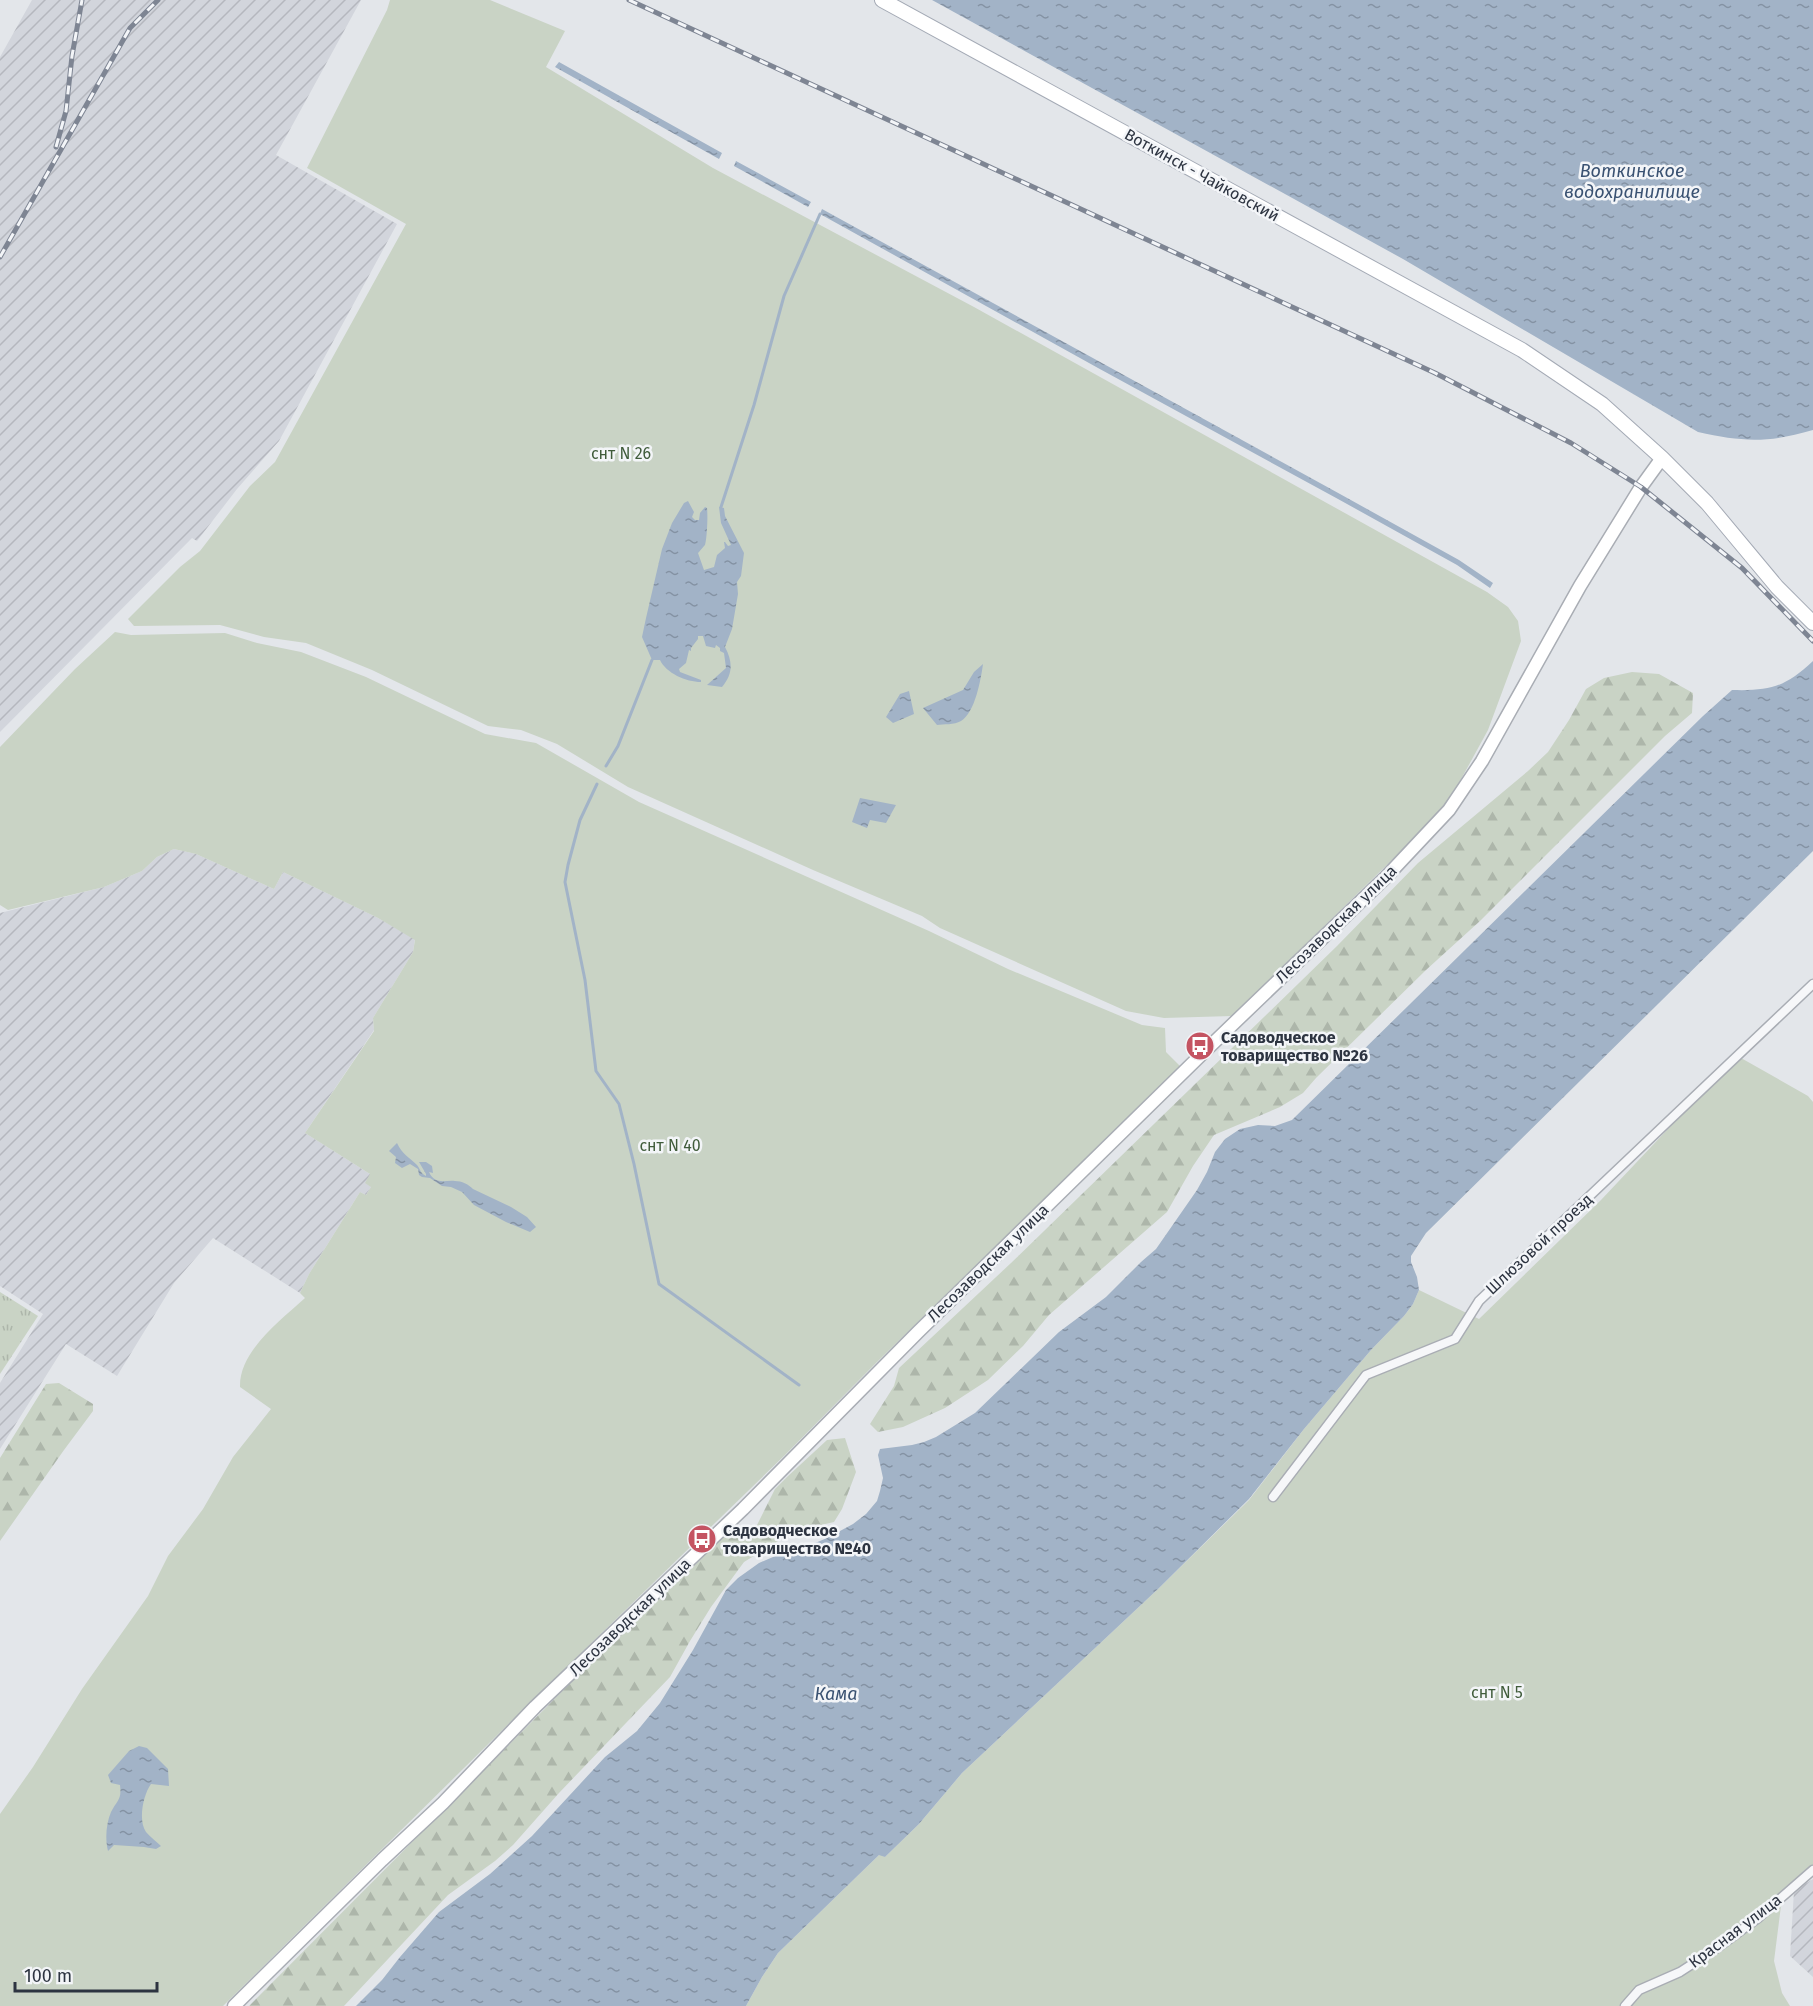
<svg xmlns="http://www.w3.org/2000/svg" width="1813" height="2006" font-family="'Fira Sans',sans-serif">
<style>
.industrial{fill:url(#industrial-furrows)}
.grass{fill:url(#grass-tufts)}
.forest{fill:url(#forest-firs)}
.garden{fill:#c9d3c5}
.water{fill:url(#water-ripples)}
.lines{fill:none;stroke-linecap:round;stroke-linejoin:round}
.stream{stroke:#a2b3c7;stroke-width:3}
.street-casing{stroke:#a9adb4;stroke-width:11}
.secondary-casing{stroke:#a9adb4;stroke-width:15}
.primary-casing{stroke:#a4aab5;stroke-width:16}
.street{stroke:#f6f7f9;stroke-width:8}
.secondary{stroke:#fff;stroke-width:12}
.primary{stroke:#fff;stroke-width:14}
.rail-casing{stroke:#7e8593;stroke-width:5}
.rail{stroke:#f3f5f8;stroke-width:3;stroke-dasharray:9;stroke-linecap:butt}
.labels{text-anchor:middle;dominant-baseline:central;stroke-width:5;stroke-linejoin:round;paint-order:stroke}
.street-label{font-size:16px;fill:#2d3441;stroke:#f3f5f8}
.park-label{font-size:16px;fill:#405c3b;stroke:#f3f5f8}
.poi-label{font-size:16px;font-weight:bold;fill:#2d3441;stroke:#f3f5f8;text-anchor:start}
.water-label{font-size:18px;font-style:italic;fill:#3a5272;stroke:#f3f5f8}
</style>
<defs>
<pattern id="industrial-furrows" width="10" height="10" patternUnits="userSpaceOnUse" patternTransform="scale(1.5)"><rect width="10" height="10" fill="#d2d5dc"/><path d="M-1 1l2-2M0 10L10 0M9 11l2-2" fill="none" stroke="#b5b7be"/></pattern>
<pattern id="grass-tufts" width="24" height="20" patternUnits="userSpaceOnUse" patternTransform="scale(1.5)"><rect width="24" height="20" fill="#c9d3c5"/><path d="M3 7l-1-3M5 7V3M7 7l1-3M15 17l-1-3M17 17v-4M19 17l1-3" fill="none" stroke="#adb6aa"/></pattern>
<pattern id="forest-firs" width="22" height="20" patternUnits="userSpaceOnUse" patternTransform="scale(1.5)"><rect width="22" height="20" fill="#c9d3c5"/><path d="M5 1l3.5 6h-7zM16 11l3.5 6h-7z" fill="#adb6aa"/></pattern>
<pattern id="water-ripples" width="26" height="14" patternUnits="userSpaceOnUse" patternTransform="scale(1.5)"><rect width="26" height="14" fill="#a2b3c7"/><path d="M2 4q2-2 4 0t4 0M15 11q2-2 4 0t4 0" fill="none" stroke="#8492a3"/></pattern>
</defs>
<rect width="100%" height="100%" fill="#e3e6ea"/>
<!-- industrial -->
<path class="industrial" d="M32,0h329l-85,155 121,69 -118,217 -42,48 -40,52 -5,-3 -192,194v-675z
M174,849l22,5 78,35 9,-17 95,46 37,21 -2,13 -40,66 1,12 -69,103 65,41 1,13 -5,8 -6,-3 -51,82 -9,19 -87,-55 -39,45 -57,93 -51,-32 -66,105v-66l43,-69 -43,-28v-373l104,-26 38,-16 15,-14z
M1813,1879v98l-23,-21 4,-65z"/>
<!-- grass -->
<path class="grass" d="M0,1292l38,24 -38,58z"/>
<!-- forest -->
<path class="forest" d="M1632,672l27,2 34,19 -1,20 -27,23 -185,185 -54,49 -110,108 -13,15 -23,14 -66,28 -21,31 -26,46 -118,103 -26,31 -35,34 -43,28 -42,19 -25,5 -8,-8 24,-38 5,-18 112,-105 326,-317 81,-83 110,-92 20,-19 21,-32 17,-31 18,-11z
M59,1383l34,21v7l-29,39 -64,91v-83l46,-74z
M845,1438l11,34 -14,37 -8,13 -39,9 -51,31 -33,45 -21,34 -20,36 -111,116 -46,52 -18,16 -47,34 -104,111h-95l387,-389 61,-54 31,-32h15l14,-6 18,-36 12,-12 40,-37z"/>
<!-- garden -->
<path class="garden" d="M390,0h100l75,31 -19,36 167,101 261,139 513,285 21,15 10,14 3,20 -33,89 -34,62 -14,21 -208,203 -68,2 -38,-7 -186,-83 -18,-12 -109,-46 -185,-83 -71,-43 -36,-14 -33,-4 -116,-56 -66,-27 -42,-6 -44,-12 -86,1 -6,-7 52,-52 20,-16 50,-65 25,-24 131,-238 -99,-56 80,-158z
M115,632l16,3 94,-2 32,10 44,9 65,25 119,57 51,9 103,59 290,129 79,38 134,56 23,3 1,24 14,14 -303,296 -92,93 -244,237 -318,314h-223v-192l33,-47 49,-78 66,-93 20,-40 35,-47 30,-52 38,-48 -31,-22c-1,-36 41,-67 65,-89l-5,-5 9,-19 51,-82 6,3 5,-8 -6,-4 5,-9 -65,-41 69,-102 -1,-13 40,-66 2,-12 -37,-22 -95,-46 -9,17 -78,-35 -22,-5 -17,8 -15,14 -38,16 -96,23 -8,-5v-158l75,-78z
M1741,1058l67,38 5,6v767l-30,21 -9,71 8,32 8,13h-1044l16,-29 16,-24 102,-99 5,3 34,-33 43,-51 196,-184 91,-89 55,-71 67,-79 33,-34 9,-12 6,-14 60,29 122,-119 116,-123z"/>
<!-- water -->
<path class="water" d="M932,0h881v430c-44,13 -71,12 -115,2l-295,-173z
M559,62l163,91 -3,6 -164,-92z
M736,161l75,41 -3,5 -74,-41z
M822,209l518,285 119,66 34,23 -3,5 -33,-23 -119,-66 -240,-131 -278,-154z
M688,501l6,11 -2,5 3,3h4l1,-7 5,-6 2,1c1,8 0,30 -2,37 -1,1 -6,7 -7,8l6,17 10,-3 3,-12 8,-7 -1,-6h1l3,4 3,-1 -10,-22 -2,-16 5,1 1,8 19,37 -3,23 -4,6 1,12 -6,35 -7,18c8,15 8,27 -3,40l-15,-2 19,-17 -2,-15 -4,-2v-3l-4,-3 -1,3 -9,-2 -3,-10h-5v3l-7,9v3l-2,-1 -3,13 -7,6 1,3 21,8v2c-15,0 -35,-9 -41,-22h-8l-10,-23 4,-19 16,-69 10,-26 12,-20z
M1813,661v190l-387,382 -15,23v6l6,15 2,13 -6,14 -9,12 -33,34 -67,79 -55,70 -91,90 -196,184 -43,51 -34,33 -6,-2 -101,98 -16,24 -16,29h-390l26,-26 18,-23 39,-45 51,-38 42,-38 73,-79 32,-26 23,-28 33,-53 33,-60 12,-12 21,-15 21,-9 21,-5 26,-11 26,-14 13,-10 11,-13 3,-10 3,-13 -5,-23 2,-6 32,-4 12,-3 12,-5 39,-24 84,-81 47,-35 35,-35 15,-13 41,-59 10,-18 8,-20 10,-13 15,-10 18,-4 17,1 17,-6 411,-404 29,-26c39,1 53,-3 81,-29z
M983,664c-2,15 -8,49 -22,57 -7,4 -17,3 -24,4l-14,-17 40,-18 11,-18z
M909,691l5,23 -21,9 -7,-6 14,-23z
M860,798l36,7 -10,18 -16,-3 -3,8 -15,-6z
M397,1143c5,11 12,14 20,22 4,5 3,8 9,11v-2l-7,-12h7l6,4 1,7 -4,-1c6,13 15,8 26,9 7,0 13,3 18,8l38,18 16,10 9,10 -6,5 -24,-10 -32,-17 -12,-13 -11,-5 -9,-1 -12,-8 -8,-1 -3,-2 -1,-6 -8,-5 -8,4 -7,-5 1,-6 -7,-6z
M139,1746l8,2 21,21 1,17 -18,-2c-8,11 -13,37 -5,48 4,5 10,9 15,14l-5,3 -12,-2 -30,-2 -6,6c-3,-12 -2,-27 3,-39 6,-12 11,-12 9,-27l-9,-2 -3,-8 21,-24z"/>
<g class="lines">
<!-- stream -->
<path class="stream" d="M721,507l33,-102 30,-109 36,-82
M606,766l12,-20 34,-86
M597,784l-17,36 -12,45 -3,17 20,98 11,91 23,33 15,60 25,120 140,101"/>
<!-- street casing -->
<g class="street-casing">
<path id="street" d="M1273,1497l93,-122 89,-36 24,-38 334,-317
M1625,2006l14,-16 41,-18 37,-24 41,-30 55,-48"/>
</g>
<!-- secondary casing -->
<g class="secondary-casing">
<path id="secondary" d="M234,2006l148,-146 61,-57 92,-96 208,-198 175,-177 287,-281 181,-174 63,-67 33,-49 98,-175 61,-99 21,-29"/>
</g>
<!-- primary casing -->
<g class="primary-casing">
<path id="primary" d="M882,0l640,350 80,54 60,54 45,45 70,84 36,36"/>
</g>
<!-- street -->
<use href="#street" class="street"/>
<!-- secondary -->
<use href="#secondary" class="secondary"/>
<!-- primary -->
<use href="#primary" class="primary"/>
<!-- rail casing -->
<g class="rail-casing">
<path id="rail" d="M629,0l806,373 136,70 70,44 101,81 71,73
M56,147l10,-36 6,-55 10,-56
M0,257l130,-229 28,-28"/>
</g>
<!-- rail -->
<use href="#rail" class="rail"/>
</g>
<!-- icons -->
<defs>
<g id="bus-disc" transform="scale(1.5)"><circle r="9.5" fill="#c45462" stroke="#f3f5f8"/><path d="M-5-6H5V4H4V6H2V4H-2V6H-4V4H-5ZM-3.5-4V0h7V-4ZM-3.5 1.2v1.5H-2V1.2ZM2 1.2v1.5H3.5V1.2Z" fill="#fff"/></g>
</defs>
<g fill-rule="evenodd">
<use href="#bus-disc" x="1200" y="1046"/>
<use href="#bus-disc" x="702" y="1539"/>
</g>
<g class="labels">
<!-- street labels -->
<g class="street-label">
<text transform="translate(1202 175) rotate(29)">Воткинск - Чайковский</text>
<text transform="translate(1336 924) rotate(-44)">Лесозаводская улица</text>
<text transform="translate(1539 1244) rotate(-43)">Шлюзовой проезд</text>
<text transform="translate(988 1263) rotate(-44)">Лесозаводская улица</text>
<text transform="translate(630 1617) rotate(-44)">Лесозаводская улица</text>
<text transform="translate(1735 1931) rotate(-37)">Красная улица</text>
</g>
<!-- park labels -->
<g class="park-label">
<text x="621" y="453">снт N 26</text>
<text x="670" y="1145">снт N 40</text>
<text x="1497" y="1692">снт N 5</text>
</g>
<!-- poi labels -->
<g class="poi-label">
<text x="1221" y="1037">Садоводческое<tspan x="1221" dy="18">товарищество №26</tspan></text>
<text x="723" y="1530">Садоводческое<tspan x="723" dy="18">товарищество №40</tspan></text>
</g>
<!-- water labels -->
<g class="water-label">
<text x="1632" y="171">Воткинское<tspan x="1632" dy="21">водохранилище</tspan></text>
<text x="836" y="1694">Кама</text>
</g>
</g>
<!-- scale -->
<path d="M15 1982v9h142v-9" fill="none" stroke="#2d3441" stroke-width="3"/>
<text x="24" y="1982" font-size="18" fill="#2d3441" stroke="#f3f5f8" stroke-width="4.5" paint-order="stroke">100 m</text>
</svg>
